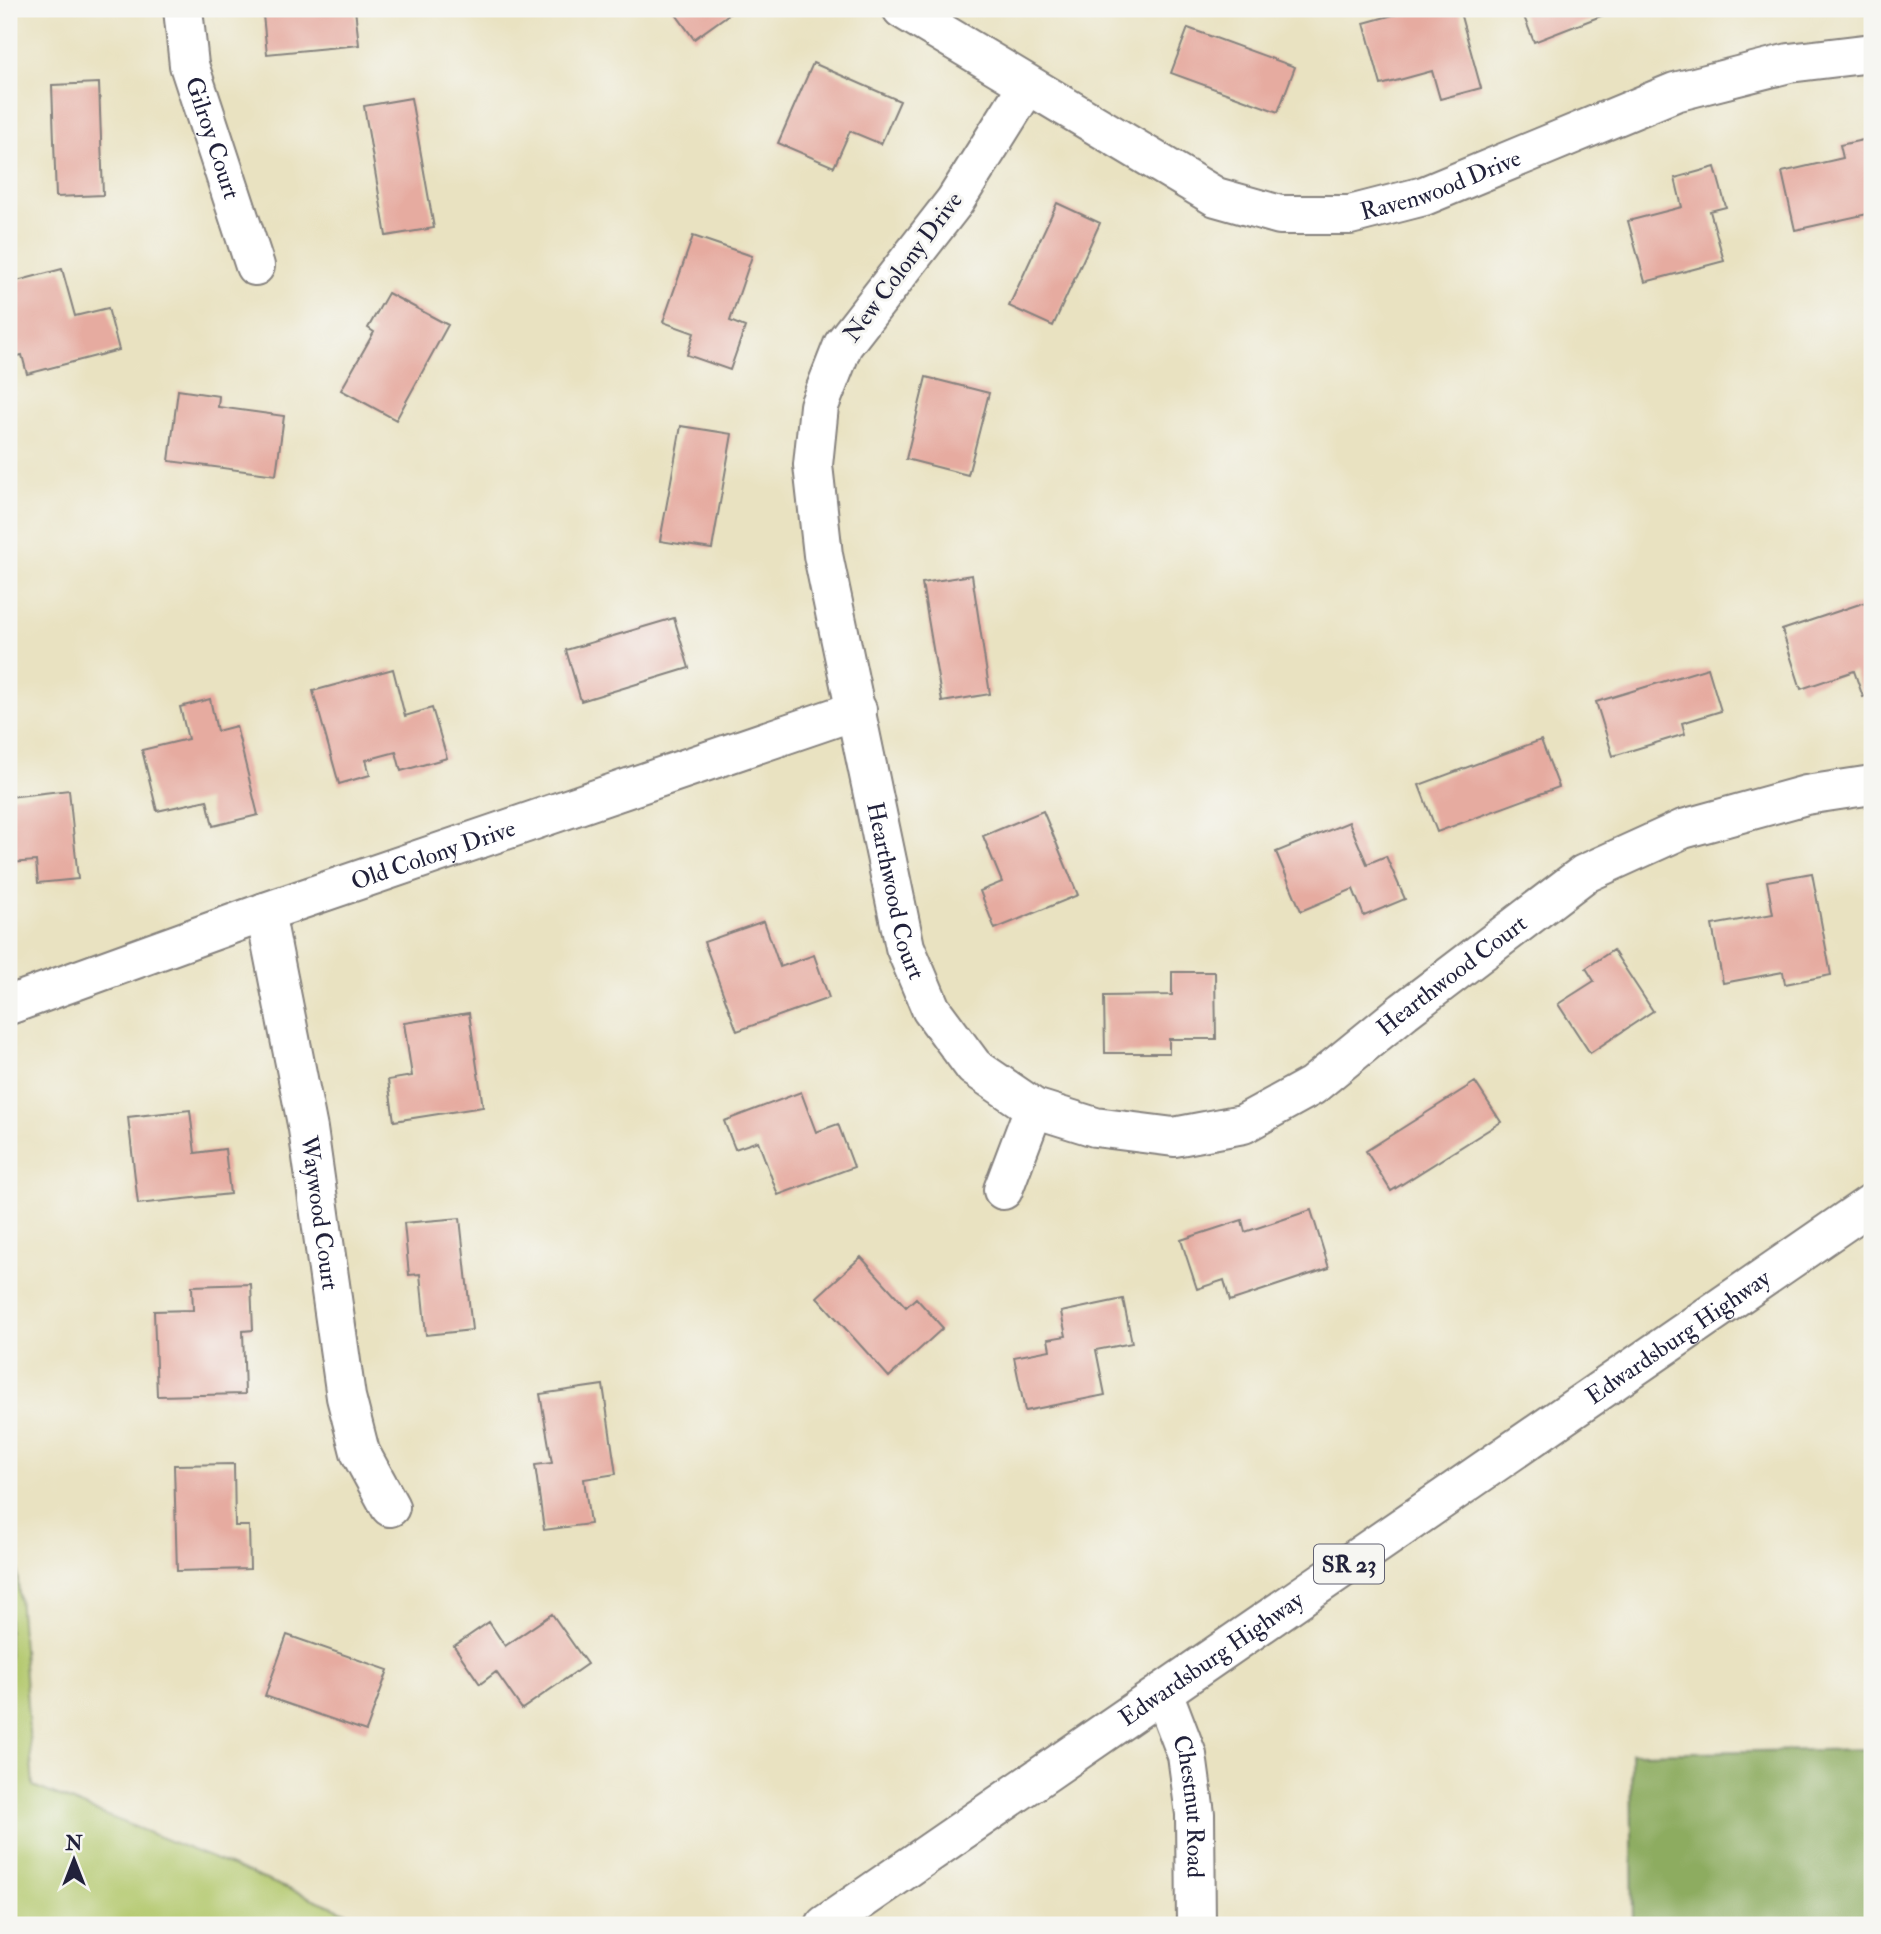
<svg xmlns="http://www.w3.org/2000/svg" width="1881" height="1934" font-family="'IM FELL Double Pica',serif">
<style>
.green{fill:#b2c86c;stroke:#6a7554;stroke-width:2}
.forest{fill:#8dac60;stroke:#58674e;stroke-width:2}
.building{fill:#e6aba0}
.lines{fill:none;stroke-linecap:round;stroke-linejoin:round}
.minor-casing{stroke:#86827e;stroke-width:42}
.primary-casing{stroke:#86827e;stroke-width:42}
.minor{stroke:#fff;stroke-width:38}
.primary{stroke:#fff;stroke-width:38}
.labels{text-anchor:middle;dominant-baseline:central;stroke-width:6;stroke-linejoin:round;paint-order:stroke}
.shield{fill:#f6f6f2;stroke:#626272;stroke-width:2}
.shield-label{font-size:23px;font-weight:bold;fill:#22223b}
.street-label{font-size:24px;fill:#22223b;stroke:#f6f6f2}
</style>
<rect width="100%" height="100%" fill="#f6f6f2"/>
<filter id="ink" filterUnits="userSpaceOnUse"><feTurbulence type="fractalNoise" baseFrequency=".0143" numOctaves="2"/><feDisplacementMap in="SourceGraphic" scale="14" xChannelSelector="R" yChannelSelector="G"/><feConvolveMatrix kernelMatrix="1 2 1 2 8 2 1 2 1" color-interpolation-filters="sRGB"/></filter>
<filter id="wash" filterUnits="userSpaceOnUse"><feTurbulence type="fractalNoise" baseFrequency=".00686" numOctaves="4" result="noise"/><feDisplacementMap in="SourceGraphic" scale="28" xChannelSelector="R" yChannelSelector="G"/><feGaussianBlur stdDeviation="1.57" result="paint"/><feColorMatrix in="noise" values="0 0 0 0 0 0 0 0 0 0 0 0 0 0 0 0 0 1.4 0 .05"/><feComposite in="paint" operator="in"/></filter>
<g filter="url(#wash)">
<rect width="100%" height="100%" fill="#e9e2c1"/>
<!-- green -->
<path class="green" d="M9,1458l24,328 345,139h-369z"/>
<!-- forest -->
<path class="forest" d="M1872,1749v176h-239l-2,-172z"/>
<g id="blocks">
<!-- building -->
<path class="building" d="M295,9h60l4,36 -92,9 -4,-39 32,-4z
M672,9h64l-42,30z
M1415,9h44l22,79 -41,11 -8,-28 -51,14 -17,-62z
M1521,9h98l-85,33z
M1188,28l107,39 -17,45 -107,-39z
M813,63l87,38 -19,43 -31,-13 -16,36 -56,-24z
M99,83l4,112 -47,2 -4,-112z
M411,98l23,130 -48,8 -22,-130z
M1872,138v75l-77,17 -13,-58 61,-14 -3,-13z
M1715,167l11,40 -16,4 14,50 -79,21 -17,-61 54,-14 -7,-29z
M1057,203l43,20 -47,103 -44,-20z
M693,236l59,20 -22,65 15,6 -15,43 -43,-15 7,-22 -31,-11z
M62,269l13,47 33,-8 11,42 -92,24 -5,-19 -13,3v-26l5,-2 -5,-18v-29z
M388,293l60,32 -52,95 -55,-30 33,-58 -6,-4z
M926,377l63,16 -21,82 -62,-16z
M178,390l41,6 -1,11 66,9 -8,59 -107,-14z
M681,426l51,8 -20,115 -52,-8z
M972,575l18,119 -48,8 -20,-119z
M1872,600v94l-9,3 -9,-26 -53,18 -19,-59z
M674,618l15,50 -108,33 -15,-51z
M1708,668l13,43 -39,12 3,11 -72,22 -17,-54z
M393,669l12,47 27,-8 15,50 -46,13 -5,-19 -30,8 4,15 -31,9 -26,-93z
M210,699l7,32 19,-5 22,89 -45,11 -6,-26 -50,11 -15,-61 46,-11 -8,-32z
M1541,740l18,47 -122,45 -18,-47z
M69,790l9,89 -40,4 -2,-22 -27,2v-66z
M1043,811l35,84 -83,34 -15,-38 22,-9 -19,-46z
M1349,822l18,42 19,-8 19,43 -41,17 -11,-27 -52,22 -25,-59z
M1812,873l19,102 -46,9 -2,-12 -60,11 -11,-58 61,-11 -6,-33z
M764,921l16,46 34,-12 15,43 -92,33 -33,-89z
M1613,950l40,61 -63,42 -32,-49 36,-23 -8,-13z
M1172,972h43l1,67h-47v14h-64l-1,-57 68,-1z
M469,1013l14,94 -89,14 -6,-41 24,-4 -8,-53z
M1475,1082l26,40 -110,69 -25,-40z
M801,1092l15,40 22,-8 16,43 -76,28 -20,-54 -23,8 -11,-28z
M190,1110l5,43 30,-4 5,45 -92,10 -10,-87z
M1311,1210l18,58 -99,33 -6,-21 -27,9 -16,-49 61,-20 3,12z
M460,1218l12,112 -46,5 -6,-61 -11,1 -5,-52z
M861,1257l45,50 10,-9 27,30 -54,49 -72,-80z
M251,1284l2,46 -10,1 2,63 -88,2 -3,-85 39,-1 -1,-24z
M1123,1299l9,44 -36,7 9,45 -80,16 -11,-54 36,-7 -2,-11 18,-3 -5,-24z
M603,1385l13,89 -32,5 6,45 -46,6 -9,-65 17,-2 -12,-69z
M234,1464l1,62h14l1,43 -73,2 -3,-106z
M552,1614l35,50 -65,45 -26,-37 -16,12 -26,-38 35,-24 16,24z
M287,1635l101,35 -22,61 -101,-35z"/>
</g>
</g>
<g filter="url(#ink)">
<use href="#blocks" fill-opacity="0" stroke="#86827e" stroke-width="2"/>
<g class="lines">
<!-- minor casing -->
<g class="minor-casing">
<g id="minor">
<path id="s1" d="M183,9l6,56 66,201"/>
<path id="s2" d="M902,9l314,188 64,18h70l74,-19 251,-104 114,-29 83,-10"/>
<path id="s3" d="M1027,86l-72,115 -112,144 -24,61 -6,59 10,90 82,392 26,62 43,58 60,41 61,19 79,10 69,-13 69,-38 92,-75 180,-137 99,-45 123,-34 66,-10"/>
<path id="s4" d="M265,912l43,217 38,268 14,55 30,55"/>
<path id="s5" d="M9,1005l256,-93 592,-202"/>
<path d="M1003,1190l31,-82"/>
<path id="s6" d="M1163,1692l24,63 8,59 1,111"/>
</g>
</g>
<!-- primary casing -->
<g class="primary-casing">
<g id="primary">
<path id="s7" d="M825,1925l1047,-722"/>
</g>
</g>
<!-- minor -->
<use href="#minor" class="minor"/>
<!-- primary -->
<use href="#primary" class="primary"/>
</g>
</g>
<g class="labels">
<!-- shield labels -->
<rect class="shield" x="1314" y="1544.5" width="70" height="39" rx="5"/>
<g class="shield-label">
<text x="1349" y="1564">SR 23</text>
</g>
<!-- street labels -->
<g class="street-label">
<text stroke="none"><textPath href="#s1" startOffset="133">Gilroy Court</textPath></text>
<text stroke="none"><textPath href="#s2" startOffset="598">Ravenwood Drive</textPath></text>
<text transform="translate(903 267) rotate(-53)">New Colony Drive</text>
<text stroke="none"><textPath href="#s5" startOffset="450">Old Colony Drive</textPath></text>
<text stroke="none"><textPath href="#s3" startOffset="877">Hearthwood Court</textPath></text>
<text stroke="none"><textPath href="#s3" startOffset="1617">Hearthwood Court</textPath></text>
<text stroke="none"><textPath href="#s4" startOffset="306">Waywood Court</textPath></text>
<text stroke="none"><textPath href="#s7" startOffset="1036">Edwardsburg Highway</textPath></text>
<text stroke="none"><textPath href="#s7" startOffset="469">Edwardsburg Highway</textPath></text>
<text stroke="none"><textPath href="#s6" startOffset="119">Chestnut Road</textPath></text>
</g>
</g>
<!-- margin -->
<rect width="1881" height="1934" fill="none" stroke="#f6f6f2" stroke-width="35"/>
<!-- north arrow -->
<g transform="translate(74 1860)" stroke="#f6f6f2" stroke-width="5" paint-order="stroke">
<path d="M0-5L12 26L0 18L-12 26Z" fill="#22223b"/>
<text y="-10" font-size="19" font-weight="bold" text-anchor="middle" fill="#22223b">N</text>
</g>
</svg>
